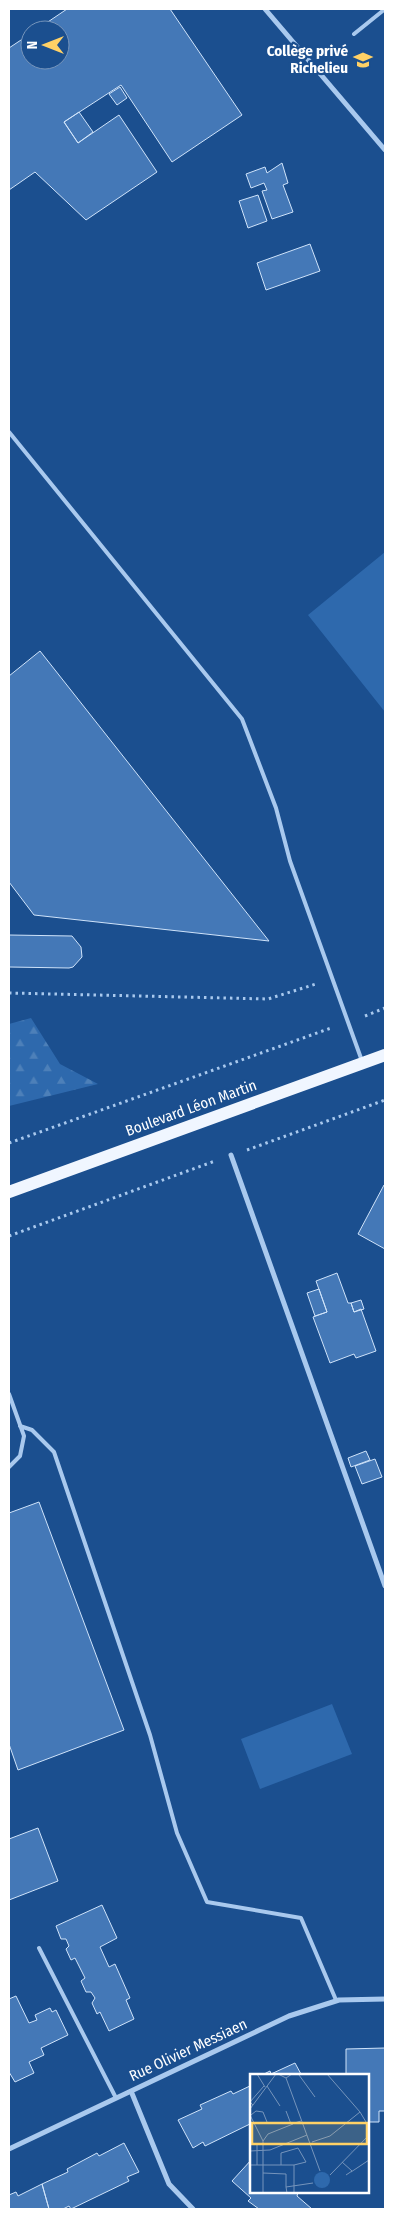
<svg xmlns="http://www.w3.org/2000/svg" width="394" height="2218" font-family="'Fira Sans Condensed',sans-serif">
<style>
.forest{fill:url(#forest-firs)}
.pitch{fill:#2e69ad}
.building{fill:#4478b7;stroke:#cfe3fa}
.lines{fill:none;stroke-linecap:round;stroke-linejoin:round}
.path{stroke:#a9c9ee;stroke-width:3;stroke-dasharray:2.5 4;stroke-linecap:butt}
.lane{stroke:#a9c9ee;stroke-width:4}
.street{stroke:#a9c9ee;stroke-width:5}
.primary{stroke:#f0f6ff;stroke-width:12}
.labels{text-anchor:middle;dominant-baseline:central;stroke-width:4.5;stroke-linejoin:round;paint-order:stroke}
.poi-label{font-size:15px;font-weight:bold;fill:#fff;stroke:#1b4f8f;text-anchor:end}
.street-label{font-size:15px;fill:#fff;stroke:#1b4f8f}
.inset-road{fill:none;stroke:#7695bc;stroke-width:1}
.view{fill:#ffd166;fill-opacity:0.15;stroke:#ffd166;stroke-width:2.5}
.inset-edge{fill:none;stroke:#fff;stroke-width:2.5}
</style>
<defs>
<pattern id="forest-firs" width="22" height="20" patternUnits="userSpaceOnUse" patternTransform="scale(1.25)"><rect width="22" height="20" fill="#2e69ad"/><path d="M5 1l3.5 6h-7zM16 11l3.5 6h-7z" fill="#4d80b9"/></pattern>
</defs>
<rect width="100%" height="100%" fill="#1b4f8f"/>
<!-- forest -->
<path class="forest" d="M31,1018l29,46 38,20 -89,22v-82z"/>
<!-- pitch -->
<path class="pitch" d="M385,552v160l-77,-97z
M332,1704l20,50 -92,35 -19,-50z"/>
<!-- building -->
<path class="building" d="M67,9h103l72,106 -70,47 -51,-77 -57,37 14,21 41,-28 38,57 -71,48 -51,-48 -26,18v-142l21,-14v26h30v-30h-24z
M120,87l7,11 -10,7 -8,-11z
M79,112l14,20 -15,11 -14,-21z
M282,163l6,20 -5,2 10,27 -21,7 -10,-28 5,-1 -3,-7 -13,5 -5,-14 19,-7 2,6z
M258,195l9,26 -19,7 -9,-27z
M310,244l10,27 -54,19 -9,-27z
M40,651l229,290 -235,-26 -25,-33v-206z
M9,935l63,1 9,11 1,10 -9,10 -4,1 -60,-1z
M384,1185h1v64l-27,-15z
M337,1273l11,30h3l3,9 7,-3 15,42 -20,7 -2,-4 -24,9 -17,-46 14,-5 -11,-31z
M319,1289l8,23 -12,4 -8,-23z
M361,1300l3,9 -10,3 -3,-9z
M366,1451l4,9 -19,7 -3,-9z
M375,1459l7,18 -20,7 -7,-18z
M39,1502l85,228 -106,40 -9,-26v-231z
M38,1828l20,53 -49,19v-61z
M102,1905l15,33 -17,9 9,20 6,-3 15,34 -4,2 8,19 -25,12 -9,-19 -3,2 -5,-11 3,-5 -4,-6h-5l-5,-11 4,-3 -10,-20 -4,2 -5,-11 3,-3 -3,-7h-5l-5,-13z
M16,1996l13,27 8,-3 -2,-5 15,-7 2,4 4,-2 12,25 -27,13 3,7 -15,7 5,11 -19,9 -6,-10v-73z
M385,2048v63h-6v11h-11v-46h-22v-27z
M295,2063l7,13h-42l10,-5 1,3z
M252,2085v38l-47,23 -2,-4 -10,6 -15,-28 24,-11 -2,-4 31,-14 2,3z
M124,2143l15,29 -12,5 2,4 -58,28 -2,-3 -6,3h-14l-7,-25 26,-12 -1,-3 30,-16 2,3z
M252,2159v33h46l-1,4 15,13h-53l-11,-8 3,-3 -19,-17z
M42,2184l7,25h-40v-14l7,-3 2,4z"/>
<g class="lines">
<!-- path -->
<path class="path" d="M9,993l259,6 48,-15
M365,1016l20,-8
M9,1143l322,-115
M247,1150l138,-50
M9,1236l206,-75"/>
<!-- lane -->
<path class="lane" d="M354,34l31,-25
M9,432l233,287 34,89 14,53 72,200
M9,1394l15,42 -4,20 -11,11
M20,1426l12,4 22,22 96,283 27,98 30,69 94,16 35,82
M39,1948l77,150"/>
<!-- street -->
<path class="street" d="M265,9l120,141
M231,1155l154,431
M131,2091l38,93 24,25
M9,2149l280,-133 50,-16 46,-1"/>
<!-- primary -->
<path class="primary" d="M9,1192l376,-137"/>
</g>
<!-- icons -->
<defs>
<g id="school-bare" transform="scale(1.5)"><path d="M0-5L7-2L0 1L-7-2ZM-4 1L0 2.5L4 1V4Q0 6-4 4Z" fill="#ffd166" stroke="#1b4f8f" stroke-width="2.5" paint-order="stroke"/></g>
</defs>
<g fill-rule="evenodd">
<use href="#school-bare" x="363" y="60"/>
</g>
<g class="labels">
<!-- poi labels -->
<g class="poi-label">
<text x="348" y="51">Collège privé<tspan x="348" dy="17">Richelieu</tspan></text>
</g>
<!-- street labels -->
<g class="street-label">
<text transform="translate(191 1108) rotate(-20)">Boulevard Léon Martin</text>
<text transform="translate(188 2050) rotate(-25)">Rue Olivier Messiaen</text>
</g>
</g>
<!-- overview -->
<g transform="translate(250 2074)">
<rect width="119" height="119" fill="#1b4f8f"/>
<path d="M64 106a8 8 0 1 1 16 0a8 8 0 1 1-16 0Z" fill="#2e69ad"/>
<path class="inset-road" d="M7,0l8,13M28,0l8,4 6,-4M77,0l33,38M49,1l16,22M36,4l34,93M17,12l13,20M3,31l-3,-3 14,-16M0,35l26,-35M36,37l5,13 10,-3M0,41l13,26v52M1,41l5,-4 7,1 4,10M13,67l5,-7 25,-10M62,68l18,-6 30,-24 9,15M0,77l20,-1 37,-15M92,88l10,9 -6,4M0,91h44v28M7,91v-21M31,91v-12l17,-5 8,14 -12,3M101,98l18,-12M13,99l23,1v13M80,101l39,-40M37,119l-1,-6 27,-4"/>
<path class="view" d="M2,49h115v21h-115z"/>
<rect width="119" height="119" class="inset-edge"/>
</g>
<!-- border -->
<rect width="394" height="2218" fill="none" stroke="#ffffff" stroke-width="20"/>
<!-- north arrow -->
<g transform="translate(45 45) rotate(270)"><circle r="24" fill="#1b4f8f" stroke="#7695bc"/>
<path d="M0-4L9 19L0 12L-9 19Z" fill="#ffd166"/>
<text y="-8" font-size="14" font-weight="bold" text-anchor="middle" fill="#ffffff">N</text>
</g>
</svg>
